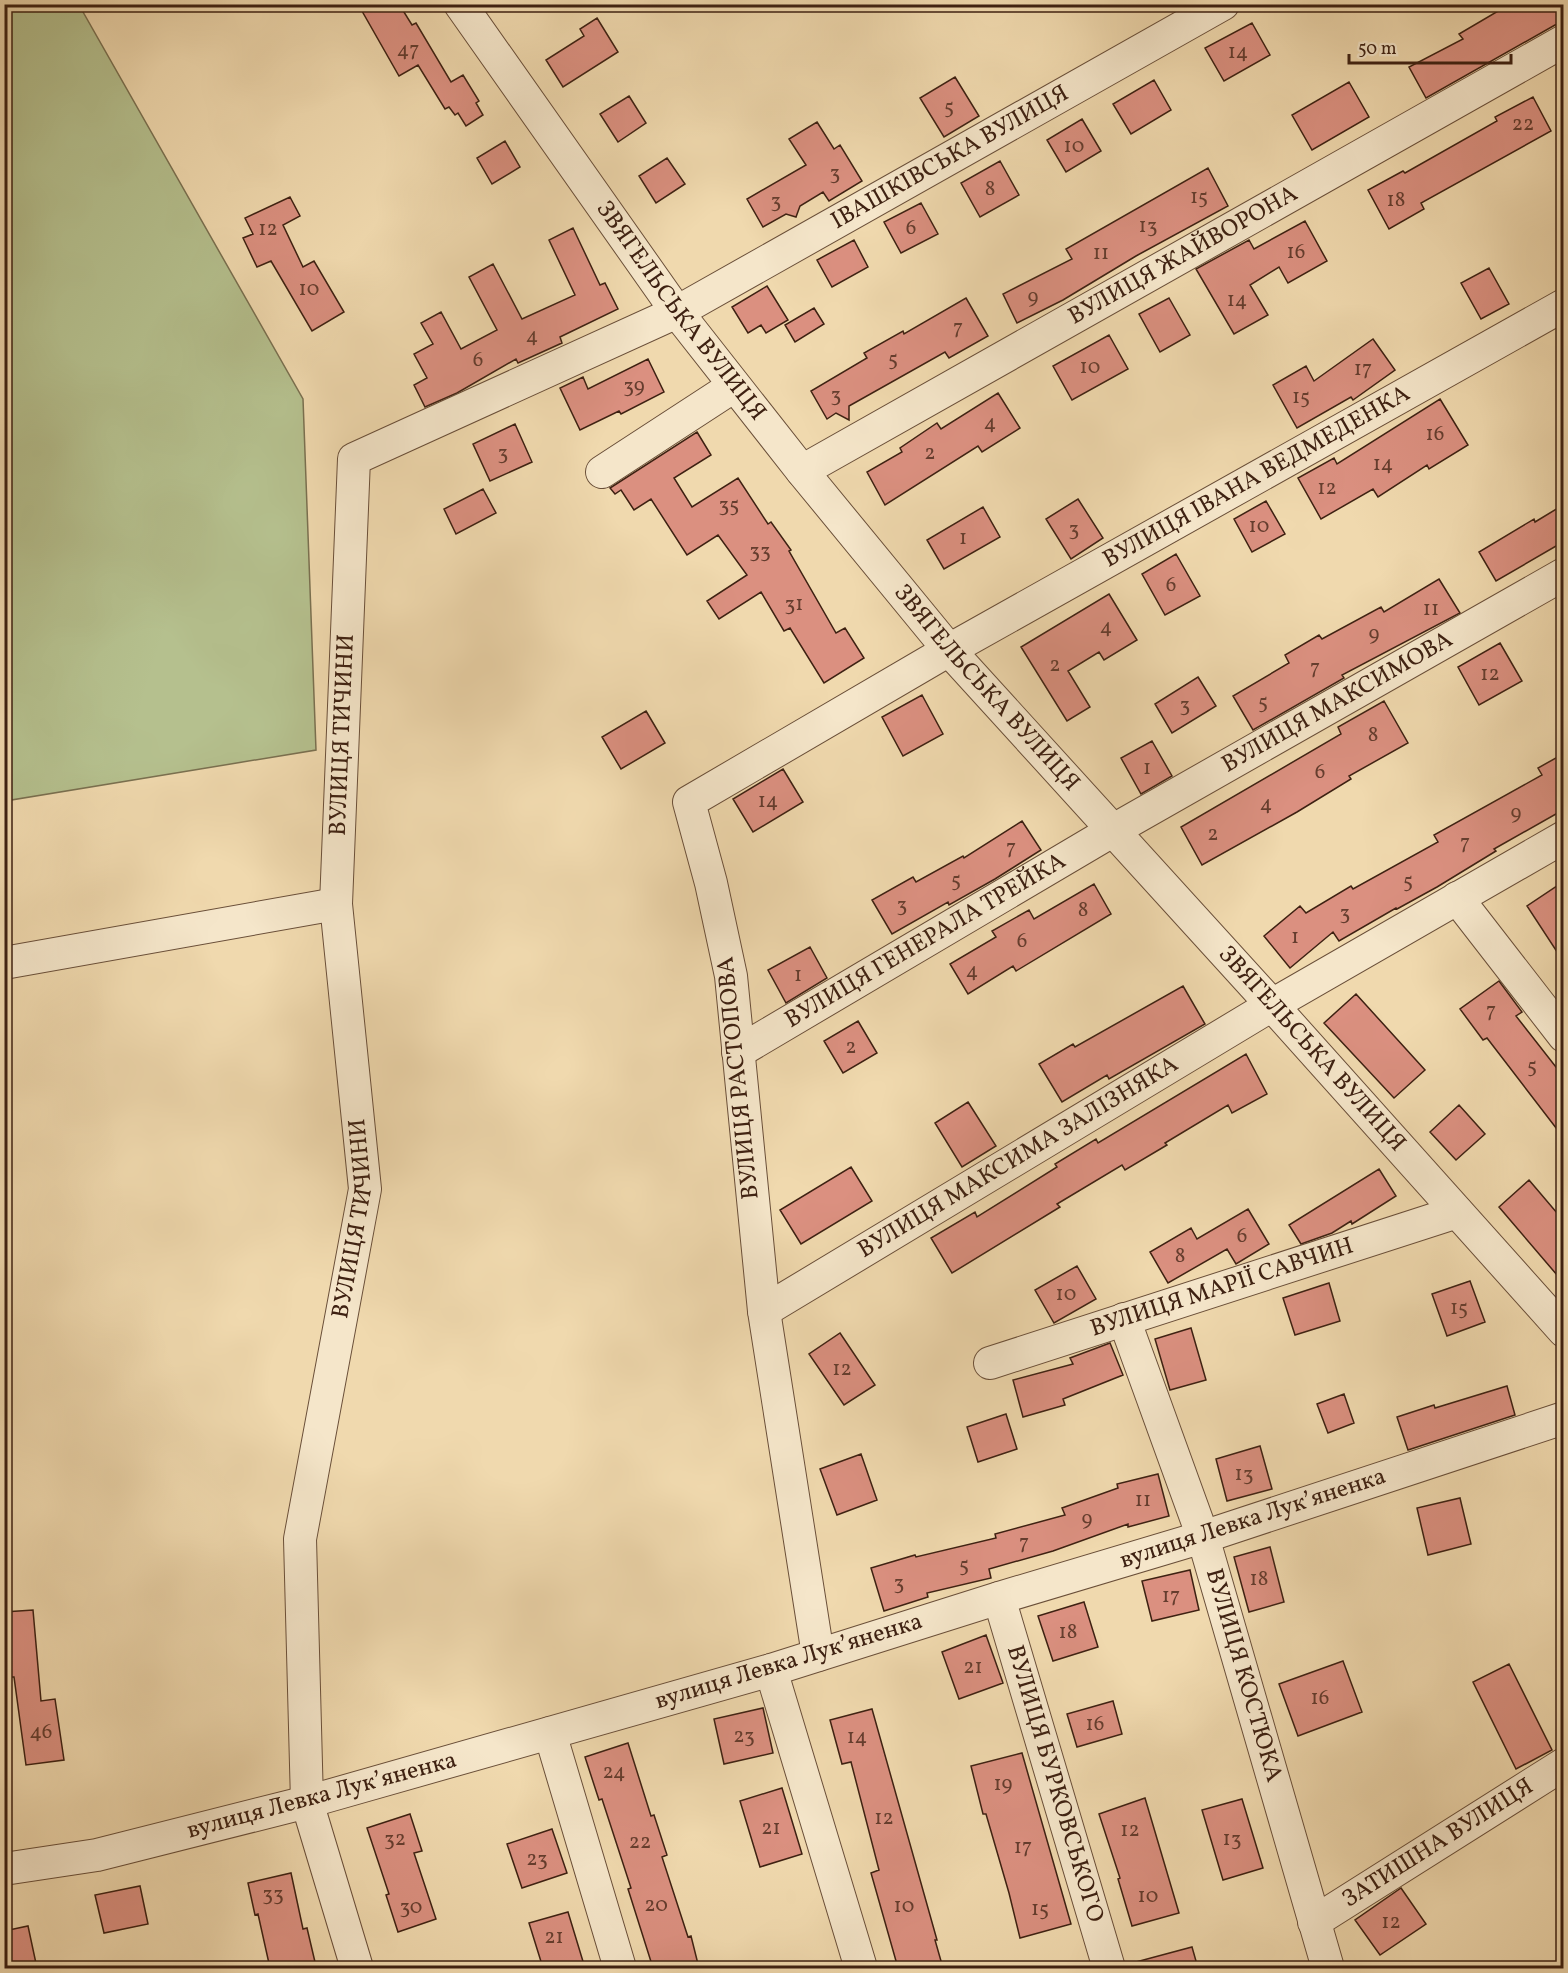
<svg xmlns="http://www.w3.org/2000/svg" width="1568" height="1973" font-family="Vollkorn,serif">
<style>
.green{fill:#b5c08e;stroke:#7a7050;stroke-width:1.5}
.building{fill:#db9080;stroke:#3e2112;stroke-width:1.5}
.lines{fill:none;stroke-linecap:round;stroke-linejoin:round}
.minor-casing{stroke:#6a4f39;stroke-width:34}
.minor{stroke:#f5e6ca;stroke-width:32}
.labels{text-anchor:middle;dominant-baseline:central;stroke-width:5;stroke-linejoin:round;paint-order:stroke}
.number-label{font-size:21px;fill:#653d2e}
.street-label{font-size:24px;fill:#3e2112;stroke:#f5e6ca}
</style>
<rect width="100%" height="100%" fill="#f0d9ae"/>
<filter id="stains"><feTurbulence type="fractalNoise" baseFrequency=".00333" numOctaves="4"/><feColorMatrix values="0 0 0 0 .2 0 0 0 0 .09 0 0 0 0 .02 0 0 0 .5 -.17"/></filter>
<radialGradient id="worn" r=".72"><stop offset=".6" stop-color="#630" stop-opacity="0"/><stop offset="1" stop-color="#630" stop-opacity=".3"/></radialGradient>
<!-- green -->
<path class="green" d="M5,4l74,1 224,394 13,351 -311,51z"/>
<!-- building -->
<path class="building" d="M358,4h41l13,21 4,-2 35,59 12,-7 16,26 -3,2 7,12 -17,11 -8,-13 -3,2 -6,-8 -4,2 -27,-44 -19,11z
M1510,4h53v19l-8,2 -129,73 -17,-31 54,-28 -4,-5z
M597,18l21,34 -55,35 -17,-27 38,-24 -4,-7z
M1252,23l18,32 -46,26 -19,-33z
M955,77l24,39 -35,21 -24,-39z
M1154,80l17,30 -40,24 -18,-30z
M1349,82l20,35 -57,33 -20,-35z
M629,96l17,27 -28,19 -18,-28z
M1533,97l18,34 -130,72 3,6 -35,20 -21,-39 35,-19 2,2 92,-52 -2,-4z
M1082,119l19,32 -35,21 -19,-32z
M817,122l17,27 6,-4 22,36 -33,20 -6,-9 -23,14 -4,11 -10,-3 -23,13 -16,-28 59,-34 -17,-26z
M505,141l15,26 -28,17 -15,-26z
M667,158l18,26 -29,19 -17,-27z
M1000,161l19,34 -39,22 -19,-34z
M1208,168l20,38 -92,50 -73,44 -46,23 -14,-29 69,-35 -6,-10z
M290,197l10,19 -17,9 20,42 11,-6 30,51 -32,19 -41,-70 -14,6 -14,-29 10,-4 -8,-16z
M921,203l17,31 -37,19 -17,-31z
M1305,221l22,40 -39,22 -9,-16 -29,18 18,30 -34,19 -38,-65 53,-29 5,9z
M573,228l27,57 5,-2 13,26 -58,28 2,6 -44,20 -2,-4 -59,34 -32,14 -11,-22 13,-7 -13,-24 19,-10 -12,-21 20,-11 20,37 36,-19 -28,-53 24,-13 29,55 53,-24 -26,-55z
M854,240l14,27 -36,20 -15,-27z
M1489,268l20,36 -28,15 -20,-36z
M767,286l21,34 -22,13 -5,-8 -13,8 -16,-26z
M966,298l22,38 -39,22 -4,-6 -96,54v14l-13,-7 -9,6 -16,-28 56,-33 -3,-5 39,-22 1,3z
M1169,298l21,37 -30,17 -21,-38z
M814,308l10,16 -29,18 -10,-17z
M1109,335l19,34 -56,31 -19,-34z
M1373,339l22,31 -42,30 -2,-3 -54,31 -24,-43 33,-19 8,15z
M648,359l16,33 -43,22 -2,-3 -39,19 -20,-42 23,-11 5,12z
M998,393l22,35 -38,24 -4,-6 -93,59 -18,-33 35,-20 -2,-4 37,-25 4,6z
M1440,399l28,46 -39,24 -2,-4 -49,32 -5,-8 -52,30 -23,-41 36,-20 3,6z
M515,424l17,38 -42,19 -17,-37z
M697,432l14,23 -37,23 18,29 46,-29 30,46 3,-2 20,28 -2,1 47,82 9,-5 19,30 -40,25 -34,-55 -6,3 -23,-39 -42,27 -12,-18 40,-26 -29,-40 -31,20 -36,-56 -17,11 -13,-20 -6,4 -5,-6z
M483,489l13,24 -40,21 -12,-25z
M1078,499l25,39 -32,21 -25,-40z
M1266,501l19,33 -33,18 -18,-33z
M1563,505v37l-67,39 -17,-29 55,-33 1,3z
M983,507l17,30 -56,32 -17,-29z
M1176,554l24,42 -35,19 -23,-41z
M1439,579l21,34 -118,62 2,3 -91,52 -20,-34 56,-33 -4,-8 34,-20 3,4 59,-32 3,5z
M1109,594l28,46 -33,20 -5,-8 -31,19 22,36 -23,14 -46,-74z
M1500,643l22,38 -43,24 -21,-38z
M1198,677l18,29 -44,27 -17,-29z
M922,695l21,39 -40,22 -21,-39z
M1384,701l24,42 -59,33 2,3 -54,33 -95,53 -21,-38 160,-93 -3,-7z
M646,711l19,32 -44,26 -19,-32z
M1152,741l20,35 -31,18 -20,-36z
M1563,754v56l-69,39 2,2 -59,36 -40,22 -1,-1 -57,33 -6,-9 -43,36 -26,-32 36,-30 6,7 45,-27 2,3 85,-47 -4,-7 108,-60 -4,-7z
M783,769l20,33 -50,30 -20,-33z
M1022,821l19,29 -46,29 -46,26 -1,-3 -56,32 -20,-34 41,-23 3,5 47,-26 1,2z
M1563,882v79l-36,-55z
M1094,884l17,30 -95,57 -3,-5 -45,28 -18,-30 46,-27 -4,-6 37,-21 5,9z
M810,947l17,31 -41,25 -18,-33z
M1499,981l23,31 -6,4 47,60v61l-76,-99 -4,2 -23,-31z
M1183,986l22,38 -96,55 -2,-4 -45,27 -23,-38 34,-20 2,3z
M1356,994l69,76 -31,28 -70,-75z
M858,1021l19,32 -34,20 -19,-32z
M1246,1054l21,40 -35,19 -4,-8 -63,38 2,2 -42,25 -3,-5 -65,39 3,3 -108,66 -21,-35 44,-26 2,5 80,-50 -2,-3 41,-25 2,4z
M968,1102l28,44 -34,21 -27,-44z
M1459,1105l26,29 -29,26 -26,-28z
M851,1167l21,34 -71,43 -21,-34z
M1379,1169l17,27 -44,28 -1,-3 -19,12 -31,11 -12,-19z
M1529,1180l34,40v62l-64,-75z
M1248,1209l21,35 -33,20 -9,-15 -59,34 -18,-31 41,-24 6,11z
M1077,1266l19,33 -42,24 -19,-33z
M1470,1281l15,41 -38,14 -15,-42z
M1329,1283l11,38 -45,14 -12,-37z
M1191,1328l15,52 -36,10 -15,-51z
M840,1333l35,52 -31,20 -35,-51z
M1110,1343l13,32 -60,24 2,6 -42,12 -10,-37 60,-16 -3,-6z
M1507,1386l8,29 -107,35 -11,-33 37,-12 1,3z
M1344,1394l10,29 -26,10 -11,-29z
M1006,1414l11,35 -39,13 -11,-35z
M1260,1446l12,43 -45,12 -11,-42z
M861,1454l16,46 -40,15 -17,-46z
M1158,1474l11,42 -41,11v-3l-75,27 -64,18 2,9 -64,15 1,4 -44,14 -13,-43 44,-13 1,2 80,-19 -1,-4 70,-19 -3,-7 56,-20 -1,-4z
M1460,1498l11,46 -43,11 -11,-47z
M1270,1547l14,55 -35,10 -15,-55z
M1190,1570l9,40 -47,11 -10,-40z
M1084,1602l14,45 -45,14 -15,-45z
M33,1610l8,91 14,-2 9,61 -38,5 -12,-88h-10v-65z
M986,1635l17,48 -44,16 -17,-47z
M1343,1661l19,51 -64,24 -19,-52z
M1509,1664l43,86 -36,19 -43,-87z
M1113,1701l9,33 -45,13 -10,-33z
M763,1708l10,45 -49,11 -10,-45z
M872,1709l65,231h-2l8,28h-45l-27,-95 8,-3 -28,-108 -9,2 -12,-44z
M628,1743l23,73 3,-1 13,40 -5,2 26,80 3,-1 8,32h-46l-25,-79 3,-1 -29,-89 -3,1 -14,-43z
M1022,1753l49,171 -51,14 -11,-45 -23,-79h-3l-12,-48z
M782,1788l20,66 -42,13 -20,-66z
M1145,1798l34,115 -47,13 -14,-47 2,-1 -21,-64z
M1242,1799l21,69 -40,12 -21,-70z
M410,1814l12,37 -8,2 22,66 -38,13 -12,-37 3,-1 -22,-66z
M552,1829l15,44 -45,15 -15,-44z
M291,1873l12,56 4,-1 8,34 -32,6h-13l-12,-54 -3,1 -7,-32z
M140,1886l8,38 -44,9 -9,-38z
M1401,1888l25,36 -46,31 -25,-35z
M568,1912l17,56h-42l-14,-45z
M28,1926l9,42h-33v-37z
M1192,1947l6,21h-65l-1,-5z"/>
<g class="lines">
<!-- minor casing -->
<g class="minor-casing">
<g id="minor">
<path id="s1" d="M460,4l217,308 125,159 147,179 323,355 292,326"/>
<path id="s2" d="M802,471l762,-430"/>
<path d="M602,472l132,-86"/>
<path d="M1457,898l107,138"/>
<path d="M4,963l332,-59"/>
<path id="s3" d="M738,1052l374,-221 452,-257"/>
<path id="s4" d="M764,1311l508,-306 292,-168"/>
<path id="s5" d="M1124,1319l79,218 125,431"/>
<path id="s6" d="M990,1363l467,-151"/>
<path id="s7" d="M999,1598l110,370"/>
<path id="s8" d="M818,1655l-54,-344 -33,-335 -20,-93 -22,-81 260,-152 615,-345"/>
<path d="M771,1670l90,298"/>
<path d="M550,1733l70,235"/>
<path d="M4,1869l93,-14 210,-53 464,-132 228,-72 204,-61 361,-119"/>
<path id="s9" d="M1314,1922l250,-158"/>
<path id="s10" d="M357,1968l-50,-166 -7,-263 65,-350 -29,-285 18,-445 323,-147 546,-308"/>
</g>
</g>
<!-- minor -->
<use href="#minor" class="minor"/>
</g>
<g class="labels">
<!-- number labels -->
<g class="number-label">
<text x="408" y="50">47</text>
<text x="1238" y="52">14</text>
<text x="949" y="107">5</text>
<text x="1523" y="124">22</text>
<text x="1074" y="146">10</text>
<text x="835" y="173">3</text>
<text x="990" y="189">8</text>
<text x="1199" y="197">15</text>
<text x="1396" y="200">18</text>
<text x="776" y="201">3</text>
<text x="1148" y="226">13</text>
<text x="911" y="228">6</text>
<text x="268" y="229">12</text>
<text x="1296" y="252">16</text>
<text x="1101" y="253">11</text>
<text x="309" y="289">10</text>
<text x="1033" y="297">9</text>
<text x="1237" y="300">14</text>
<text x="958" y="328">7</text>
<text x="532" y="336">4</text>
<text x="893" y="359">5</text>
<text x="478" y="360">6</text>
<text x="1090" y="367">10</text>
<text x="1363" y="369">17</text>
<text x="634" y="386">39</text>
<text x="836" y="395">3</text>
<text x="1301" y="397">15</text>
<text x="990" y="423">4</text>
<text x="1435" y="434">16</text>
<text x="503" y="453">3</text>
<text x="930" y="453">2</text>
<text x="1383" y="464">14</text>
<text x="1327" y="488">12</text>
<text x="729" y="505">35</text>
<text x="1259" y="526">10</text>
<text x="1074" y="529">3</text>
<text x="963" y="538">1</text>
<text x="760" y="551">33</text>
<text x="1171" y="585">6</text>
<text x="794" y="604">31</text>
<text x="1431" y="609">11</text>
<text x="1106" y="627">4</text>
<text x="1374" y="634">9</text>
<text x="1055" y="665">2</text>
<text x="1315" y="668">7</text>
<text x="1490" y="674">12</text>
<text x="1263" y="702">5</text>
<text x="1185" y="705">3</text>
<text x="1373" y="735">8</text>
<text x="1147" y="768">1</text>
<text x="1320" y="772">6</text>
<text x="768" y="801">14</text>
<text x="1266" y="804">4</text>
<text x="1516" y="813">9</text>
<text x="1213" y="834">2</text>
<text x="1465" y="843">7</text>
<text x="1011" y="848">7</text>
<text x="956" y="880">5</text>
<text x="1408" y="881">5</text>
<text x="902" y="905">3</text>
<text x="1083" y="910">8</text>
<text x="1345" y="913">3</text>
<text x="1295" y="937">1</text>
<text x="1022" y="941">6</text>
<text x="972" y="971">4</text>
<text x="798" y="975">1</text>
<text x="1491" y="1011">7</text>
<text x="851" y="1047">2</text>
<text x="1532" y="1066">5</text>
<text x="1242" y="1236">6</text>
<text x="1180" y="1256">8</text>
<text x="1066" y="1294">10</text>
<text x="1459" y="1308">15</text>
<text x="842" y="1369">12</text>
<text x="1244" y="1474">13</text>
<text x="1143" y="1500">11</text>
<text x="1087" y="1519">9</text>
<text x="1024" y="1543">7</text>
<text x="964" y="1565">5</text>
<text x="1259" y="1579">18</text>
<text x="899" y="1583">3</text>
<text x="1171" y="1596">17</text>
<text x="1068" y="1632">18</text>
<text x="973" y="1667">21</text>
<text x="1320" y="1698">16</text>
<text x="1095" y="1724">16</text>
<text x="41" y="1732">46</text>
<text x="744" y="1736">23</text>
<text x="857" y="1737">14</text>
<text x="614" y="1772">24</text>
<text x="1003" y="1784">19</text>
<text x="884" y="1818">12</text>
<text x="771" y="1828">21</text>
<text x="1130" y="1830">12</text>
<text x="395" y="1839">32</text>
<text x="1232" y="1839">13</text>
<text x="640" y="1842">22</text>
<text x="1023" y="1847">17</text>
<text x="537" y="1859">23</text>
<text x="273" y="1894">33</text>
<text x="1148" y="1896">10</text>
<text x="656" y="1905">20</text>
<text x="904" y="1906">10</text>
<text x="411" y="1907">30</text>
<text x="1040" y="1909">15</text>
<text x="1391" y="1922">12</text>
<text x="554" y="1937">21</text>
</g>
<!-- street labels -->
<g class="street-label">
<text stroke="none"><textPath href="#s10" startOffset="2193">ІВАШКІВСЬКА ВУЛИЦЯ</textPath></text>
<text stroke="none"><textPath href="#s2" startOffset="438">ВУЛИЦЯ ЖАЙВОРОНА</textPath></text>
<text stroke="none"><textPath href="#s1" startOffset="378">ЗВЯГЕЛЬСЬКА ВУЛИЦЯ</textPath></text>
<text stroke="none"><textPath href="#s8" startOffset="1518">ВУЛИЦЯ ІВАНА ВЕДМЕДЕНКА</textPath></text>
<text stroke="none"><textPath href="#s1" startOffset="864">ЗВЯГЕЛЬСЬКА ВУЛИЦЯ</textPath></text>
<text stroke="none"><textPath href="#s3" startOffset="694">ВУЛИЦЯ МАКСИМОВА</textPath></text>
<text stroke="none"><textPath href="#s10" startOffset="1248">ВУЛИЦЯ ТИЧИНИ</textPath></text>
<text stroke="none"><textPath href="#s3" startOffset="218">ВУЛИЦЯ ГЕНЕРАЛА ТРЕЙКА</textPath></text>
<text stroke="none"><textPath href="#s1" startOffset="1350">ЗВЯГЕЛЬСЬКА ВУЛИЦЯ</textPath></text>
<text transform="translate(739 1078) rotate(-96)">ВУЛИЦЯ РАСТОПОВА</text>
<text stroke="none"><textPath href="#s4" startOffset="297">ВУЛИЦЯ МАКСИМА ЗАЛІЗНЯКА</textPath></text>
<text stroke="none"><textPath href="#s10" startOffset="762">ВУЛИЦЯ ТИЧИНИ</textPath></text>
<text stroke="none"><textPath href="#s6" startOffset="244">ВУЛИЦЯ МАРІЇ САВЧИН</textPath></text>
<text transform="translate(1253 1519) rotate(-18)">вулиця Левка Лукʼяненка</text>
<text transform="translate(789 1662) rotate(-17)">вулиця Левка Лукʼяненка</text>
<text stroke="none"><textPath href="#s5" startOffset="376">ВУЛИЦЯ КОСТЮКА</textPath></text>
<text stroke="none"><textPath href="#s7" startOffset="194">ВУЛИЦЯ БУРКОВСЬКОГО</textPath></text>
<text transform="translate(322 1796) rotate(-15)">вулиця Левка Лукʼяненка</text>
<text stroke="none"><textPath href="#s9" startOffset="147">ЗАТИШНА ВУЛИЦЯ</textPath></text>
</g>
</g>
<!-- margin -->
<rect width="1568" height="1973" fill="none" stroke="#f0d9ae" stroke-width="24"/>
<rect x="6" y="6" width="1556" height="1961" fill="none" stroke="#3e2112" stroke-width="3"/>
<rect x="12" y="12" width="1544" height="1949" fill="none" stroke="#3e2112" stroke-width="1.5"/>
<!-- scale -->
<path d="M1349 54v9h162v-9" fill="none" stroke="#3e2112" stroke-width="3"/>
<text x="1358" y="54" font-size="18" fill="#3e2112" stroke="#f5e6ca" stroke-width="4.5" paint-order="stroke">50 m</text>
<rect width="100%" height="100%" filter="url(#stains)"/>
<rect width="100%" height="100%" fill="url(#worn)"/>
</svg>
